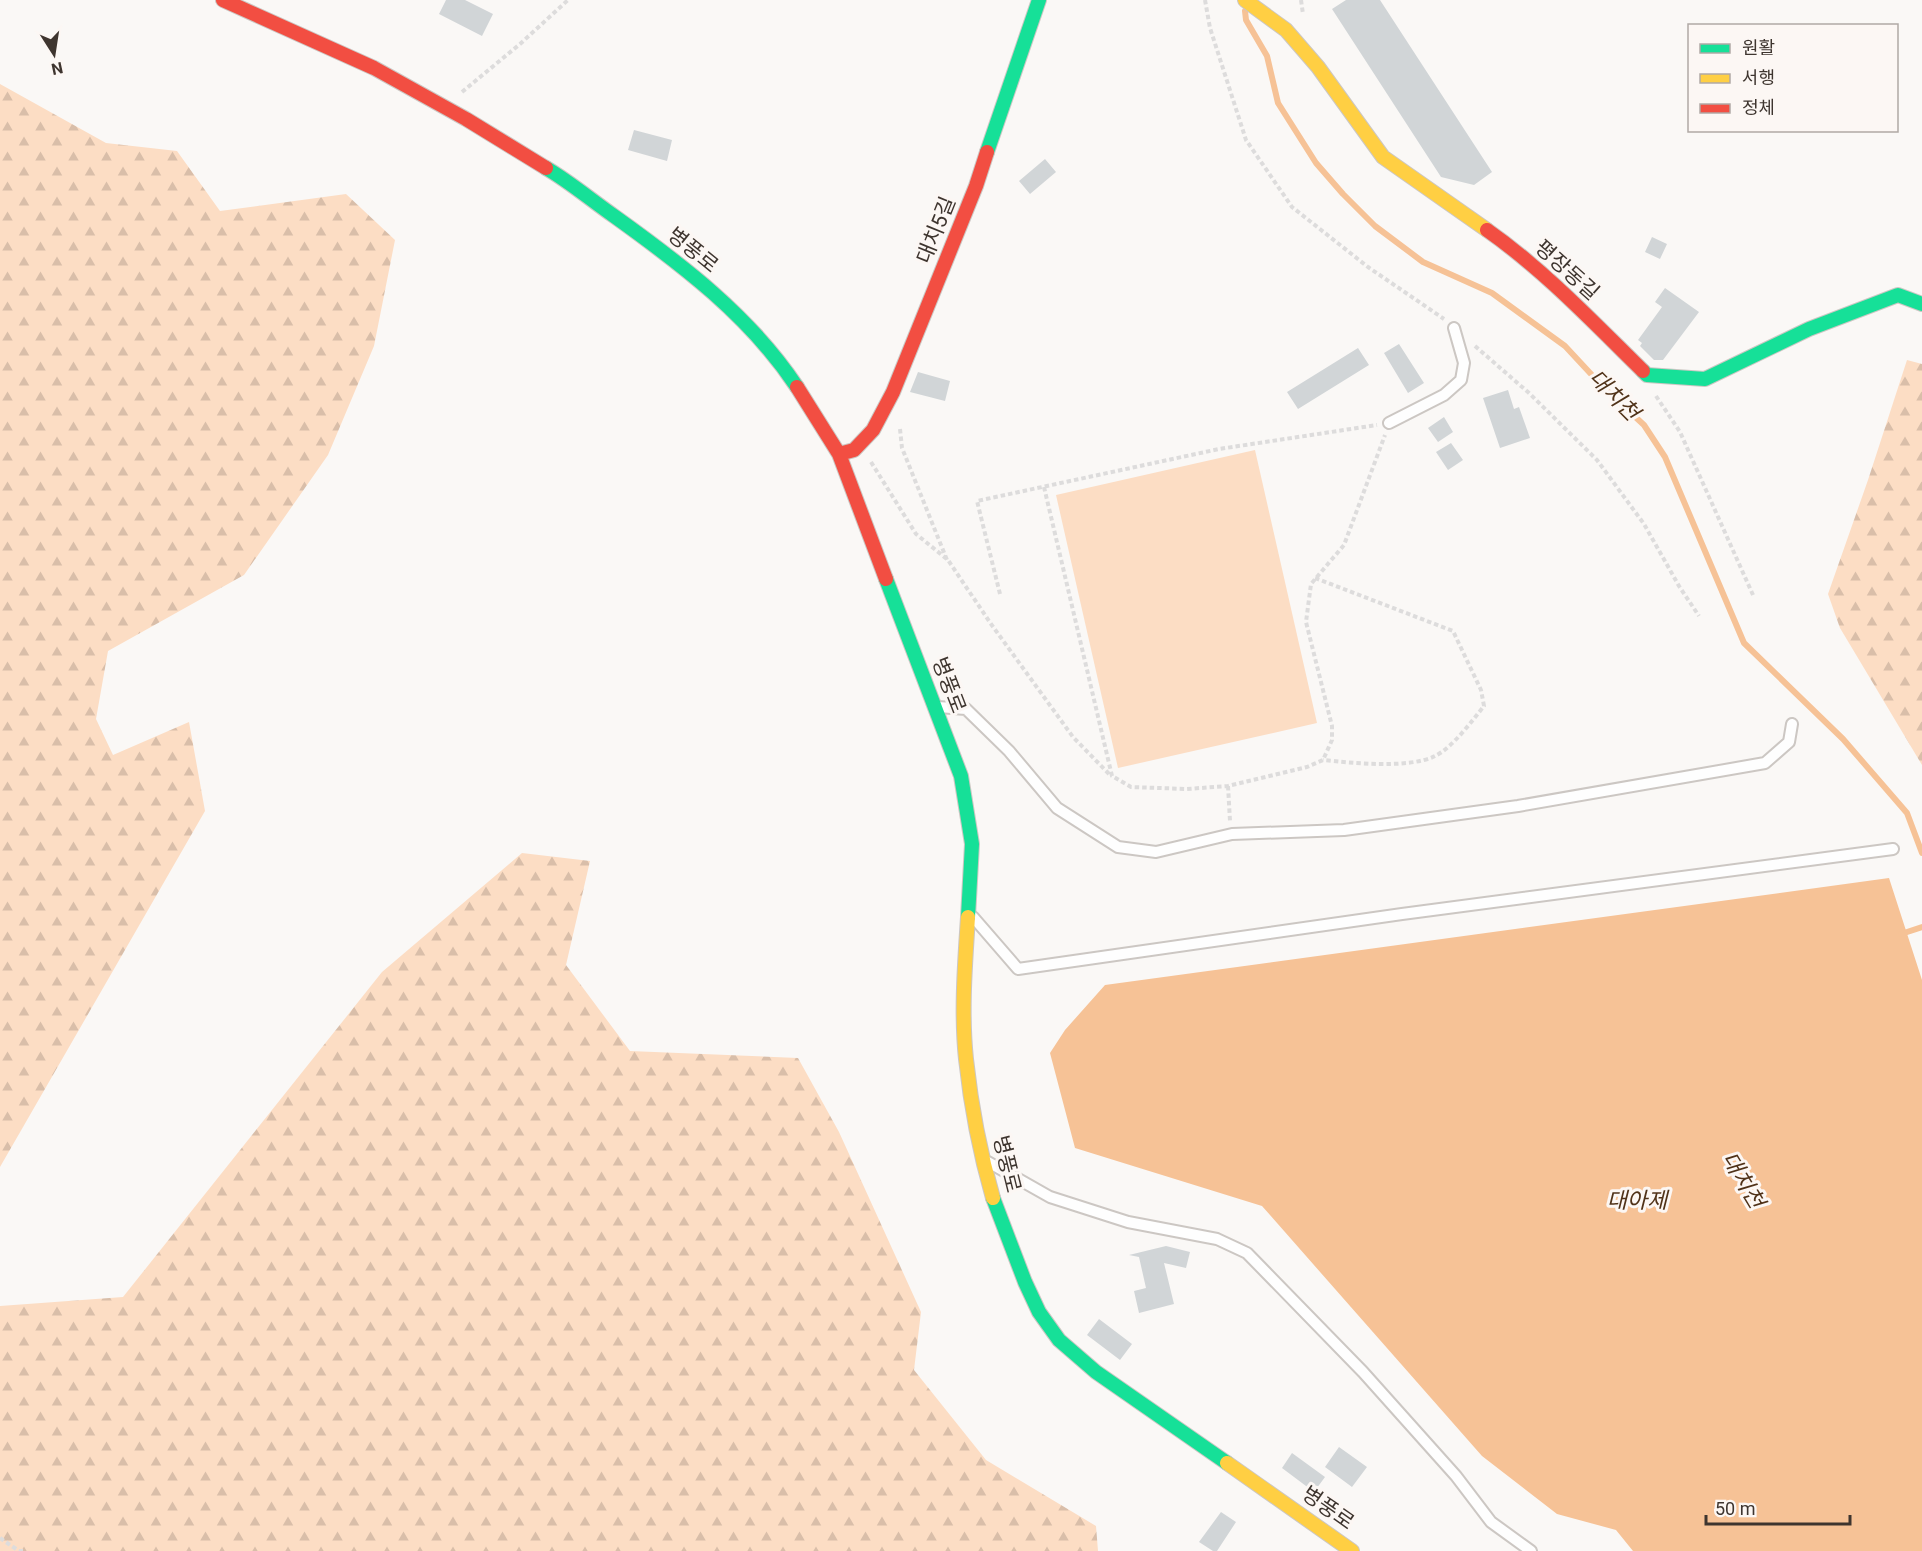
<svg xmlns="http://www.w3.org/2000/svg" width="1922" height="1551" font-family="Roboto,'Noto Sans KR',sans-serif">
<style>
.grass{fill:#fcddc4}
.forest{fill:url(#forest-firs)}
.water{fill:#f6c296}
.lines{fill:none;stroke-linecap:round;stroke-linejoin:round}
.stream{stroke:#f6c296;stroke-width:6}
.building{fill:#d1d5d7}
.lane-casing{stroke:#ccc7c3;stroke-width:14}
.fast-casing{stroke:#ccc7c3;stroke-width:16}
.slow-casing{stroke:#ccc7c3;stroke-width:16}
.jam-casing{stroke:#ccc7c3;stroke-width:16}
.path{stroke:#dddcdc;stroke-width:4;stroke-dasharray:4.5 3;stroke-linecap:butt}
.lane{stroke:#fefefe;stroke-width:10}
.fast{stroke:#16e098;stroke-width:14}
.slow{stroke:#ffcf43;stroke-width:14}
.jam{stroke:#f24e42;stroke-width:14}
.labels{text-anchor:middle;dominant-baseline:central;stroke-width:6;stroke-linejoin:round;paint-order:stroke}
.street-label{font-size:21px;fill:#3e352f;stroke:#fcf7f4}
.water-label{font-size:22px;font-style:italic;fill:#503218;stroke:#fcf7f4}
</style>
<defs>
<pattern id="forest-firs" width="22" height="20" patternUnits="userSpaceOnUse" patternTransform="scale(1.5)"><rect width="22" height="20" fill="#fcddc4"/><path d="M5 1l3.5 6h-7zM16 11l3.5 6h-7z" fill="#d9bea9"/></pattern>
</defs>
<rect width="100%" height="100%" fill="#faf8f6"/>
<!-- grass -->
<path class="grass" d="M1255,450l62,273 -199,45 -62,-273z"/>
<!-- forest -->
<path class="forest" d="M0,84l106,59 71,8 43,60 126,-17 49,46 -21,106 -46,109 -84,120 -136,76 -12,68 17,36 76,-33 16,89 -205,356z
M1907,360l15,4v401l-82,-137 -12,-34 40,-114z
M522,853l68,8 -24,104 64,86 168,7 41,74 82,180 -7,58 72,90 110,66 2,25h-1098v-245l123,-9 259,-325z"/>
<!-- water -->
<path class="water" d="M1889,878l33,102v571h-289l-17,-21 -59,-16 -75,-58 -220,-250 -187,-58 -25,-95 15,-23 40,-45z"/>
<g class="lines">
<!-- stream -->
<path class="stream" d="M1245,11l1,9 21,36 11,47 38,60 27,31 32,32 48,36 69,31 73,53 39,42 40,37 21,32 79,186 99,96 64,74 15,40
M1901,934l21,-7"/>
</g>
<!-- building -->
<path class="building" d="M446,0h19l28,14 -11,22 -43,-22z
M1346,0h34l112,172 -18,13 -33,-8 -109,-168z
M634,130l38,10 -5,21 -39,-11z
M1045,159l11,13 -26,22 -11,-13z
M1652,237l15,7 -7,15 -15,-7z
M1665,288l34,24 -36,48h-9l-14,-14 2,-3 -4,-3 24,-33 -7,-5z
M1399,344l25,39 -16,10 -24,-40z
M1358,348l11,17 -71,44 -11,-17z
M918,372l32,9 -5,20 -35,-9z
M1508,390l6,19 5,-2 11,31 -30,10 -17,-50z
M1444,417l9,15 -15,10 -10,-14z
M1451,443l12,17 -15,10 -12,-18z
M1166,1246l24,6 -4,16 -22,-5 10,41 -35,9 -5,-22 12,-3 -7,-31 -10,-2z
M1099,1319l33,25 -12,16 -33,-25z
M1339,1447l28,20 -15,20 -27,-20z
M1292,1453l33,24 -11,15 -32,-24z
M1221,1512l15,10 -19,29h-4l-14,-9z"/>
<g class="lines">
<!-- lane casing -->
<g class="lane-casing">
<path id="lane" d="M1389,423l55,-28 17,-15 3,-17 -10,-35
M938,707l28,2 43,42 48,57 61,39 38,5 76,-18 112,-4 174,-24 247,-43 24,-21 3,-18
M973,917l45,52 384,-55 491,-65
M988,1162l62,35 78,25 89,17 30,14 116,119 93,104 35,46 40,29"/>
</g>
<!-- fast casing -->
<g class="fast-casing">
<path id="fast" d="M987,152l52,-152
M546,168c24,14 45,32 68,48 67,48 136,100 183,171
M1643,371l4,4 58,4 104,-50 89,-34 24,9
M886,579l75,197 11,68 -4,73
M993,1198l32,84 14,30 20,28 37,32 131,91"/>
</g>
<!-- slow casing -->
<g class="slow-casing">
<path id="slow" d="M1245,0l41,30 32,37 65,90 104,73
M968,917c-3,47 -7,95 -2,142 5,47 14,94 27,139
M1227,1463l125,88"/>
</g>
<!-- jam casing -->
<g class="jam-casing">
<path id="jam" d="M223,0l151,68 92,51 80,49
M1487,230c57,40 106,92 156,141
M797,387l42,67 47,125
M839,454l15,-4 19,-20 20,-38 83,-206 11,-34"/>
</g>
<!-- path -->
<path class="path" d="M1205,0l5,28 36,112 46,67 76,60 76,52
M1301,0l2,14
M462,92l58,-48 48,-44
M1475,346l54,47 68,67 47,64 35,62 20,30
M1656,396l24,36 73,163
M900,429l2,19 45,112
M871,462l45,72 32,26 43,64 82,113 38,39
M1044,487l68,289 19,11 56,2 41,-3 79,-19 16,-7 9,-20v-14l-26,-104 5,-38 33,-39 41,-110
M1315,578l138,53 28,59 3,16c-12,15 -32,42 -49,50 -26,13 -83,7 -112,4
M1000,594l-23,-93 242,-52 158,-24
M1228,786l2,35
M0,1538l19,13h5"/>
<!-- lane -->
<use href="#lane" class="lane"/>
<!-- fast -->
<use href="#fast" class="fast"/>
<!-- slow -->
<use href="#slow" class="slow"/>
<!-- jam -->
<use href="#jam" class="jam"/>
</g>
<g class="labels">
<!-- street labels -->
<g class="street-label">
<text transform="translate(936 230) rotate(-68)">대치5길</text>
<text transform="translate(693 250) rotate(39)">병풍로</text>
<text transform="translate(1567 270) rotate(42)">평장동길</text>
<text transform="translate(949 685) rotate(69)">병풍로</text>
<text transform="translate(1007 1164) rotate(76)">병풍로</text>
<text transform="translate(1328 1508) rotate(35)">병풍로</text>
</g>
<!-- water labels -->
<g class="water-label">
<text transform="translate(1614 395) rotate(45)">대치천</text>
<text transform="translate(1743 1180) rotate(59)">대치천</text>
<text x="1637" y="1200">대아제</text>
</g>
</g>
<!-- legend -->
<rect x="1688" y="24" width="210" height="108" fill="#fcf7f4" stroke="#b0a9a5" stroke-width="1.5"/>
<rect x="1700" y="44" width="30" height="9" fill="#16e098" stroke="#b0a9a5" stroke-width="1.5"/>
<text x="1742" y="54" font-size="18" fill="#3e352f">원활</text>
<rect x="1700" y="74" width="30" height="9" fill="#ffcf43" stroke="#b0a9a5" stroke-width="1.5"/>
<text x="1742" y="84" font-size="18" fill="#3e352f">서행</text>
<rect x="1700" y="104" width="30" height="9" fill="#f24e42" stroke="#b0a9a5" stroke-width="1.5"/>
<text x="1742" y="114" font-size="18" fill="#3e352f">정체</text>
<!-- north arrow -->
<g transform="translate(54 54) rotate(168)" stroke="#fcf7f4" stroke-width="4.5" paint-order="stroke">
<path d="M0-4.5L10 22L0 15L-10 22Z" fill="#3e352f"/>
<text y="-9" font-size="16" font-weight="bold" text-anchor="middle" fill="#3e352f">N</text>
</g>
<!-- scale -->
<path d="M1706 1515v9h144v-9" fill="none" stroke="#3e352f" stroke-width="3"/>
<text x="1715" y="1515" font-size="18" fill="#3e352f" stroke="#fcf7f4" stroke-width="4.5" paint-order="stroke">50 m</text>
</svg>
